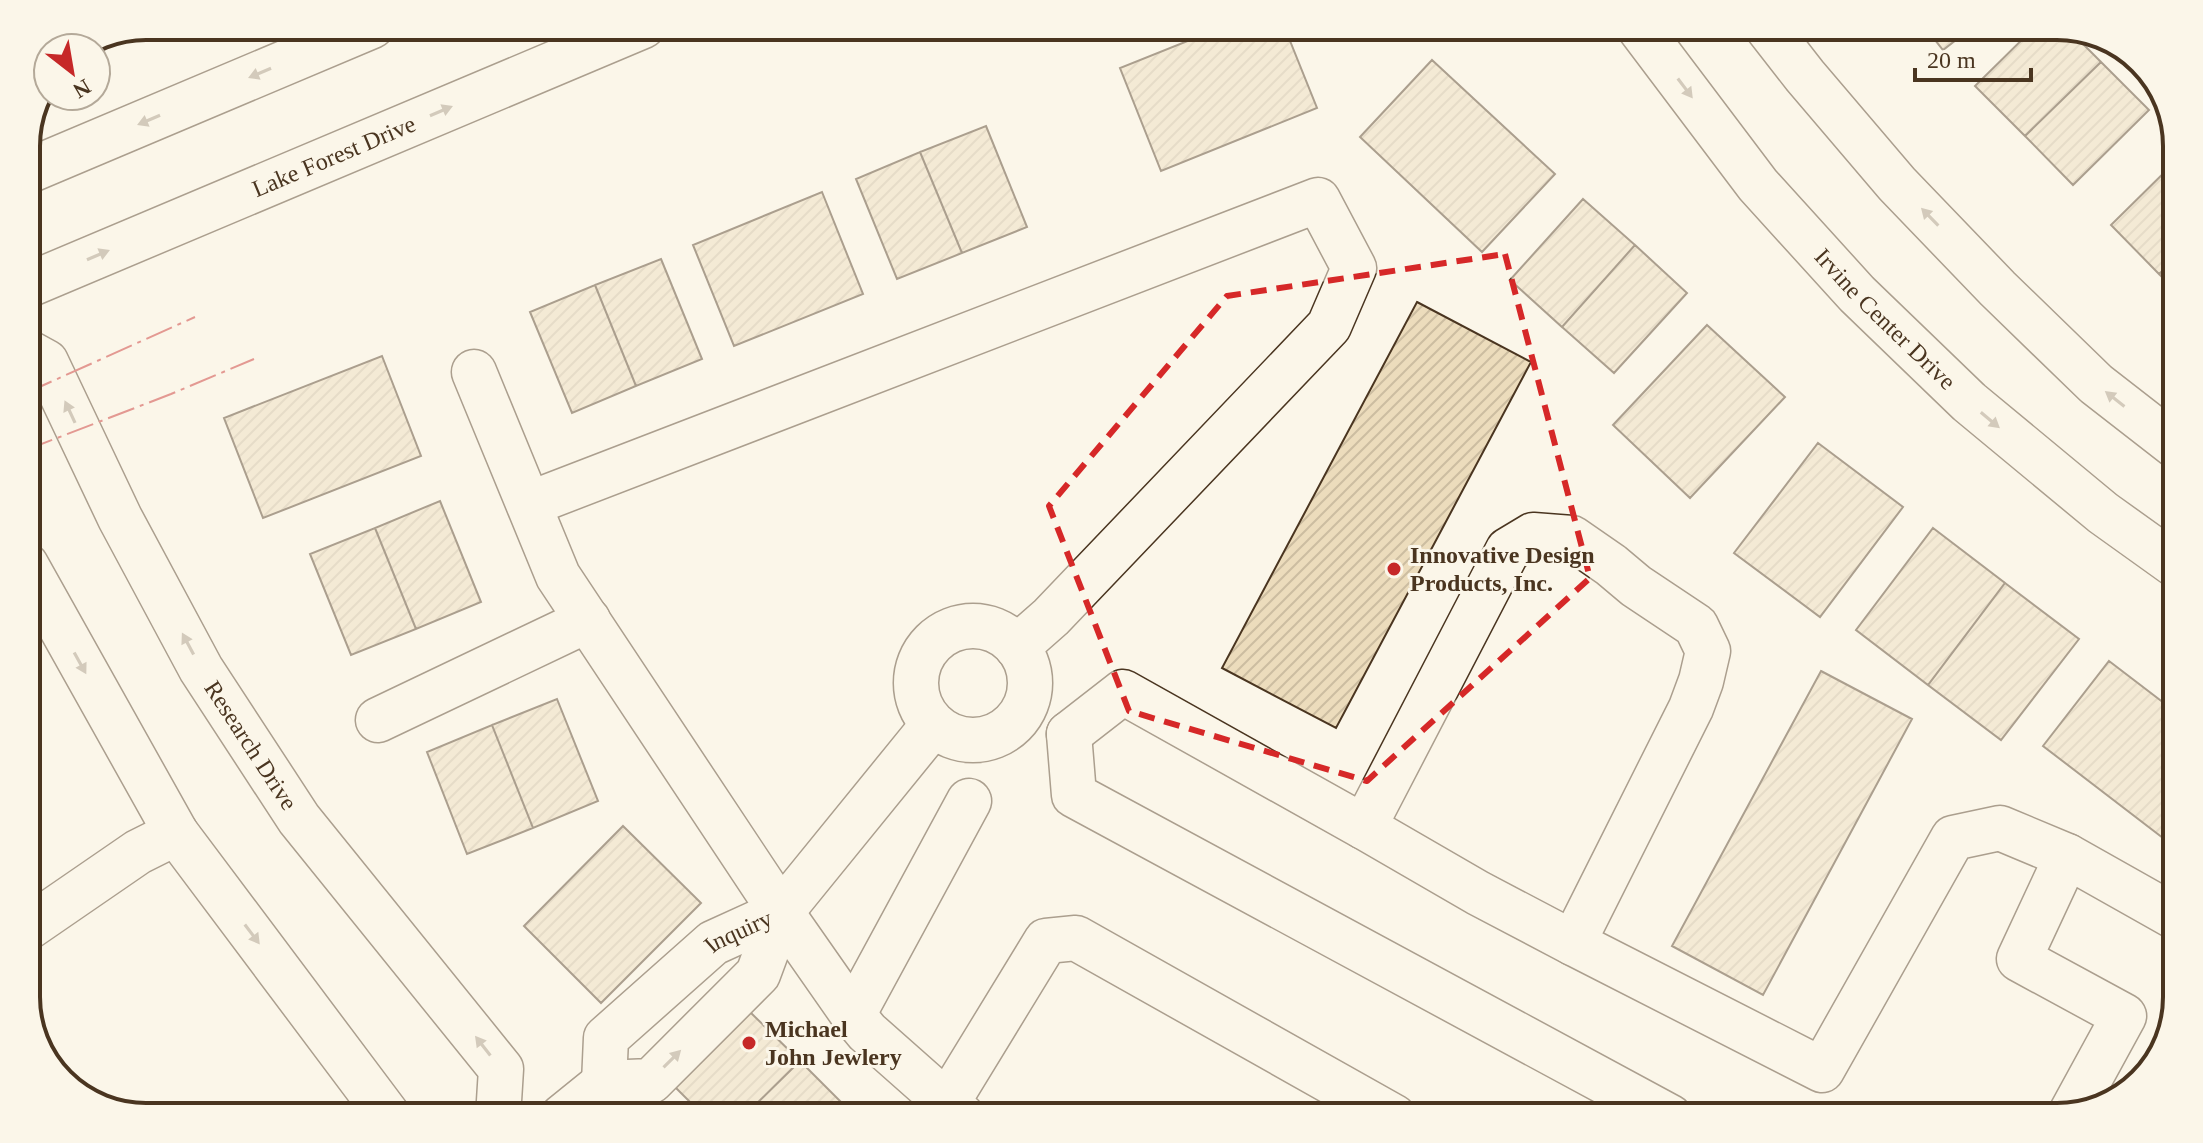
<svg xmlns="http://www.w3.org/2000/svg" width="2203" height="1143" font-family="'Times New Roman',serif">
<style>
.building{fill:url(#building-hatch);stroke:#4a3520;stroke-width:2}
.lines{fill:none;stroke-linecap:round;stroke-linejoin:round}
.minor-casing{stroke:#4a3520;stroke-width:47}
.major-casing{stroke:#4a3520;stroke-width:47}
.minor{stroke:#fbf6e9;stroke-width:44}
.major{stroke:#fbf6e9;stroke-width:44}
.power{stroke:#c62828;stroke-width:2;stroke-dasharray:28 6 4 6;stroke-linecap:butt}
.oneway{fill:#a29684}
.marked{fill:none;stroke:#d62828;stroke-width:6;stroke-dasharray:16 10;stroke-linejoin:round}
.poi-dot{fill:#c62828;stroke:#fbf6e9;stroke-width:3}
.labels{text-anchor:middle;dominant-baseline:central;stroke-width:6;stroke-linejoin:round;paint-order:stroke}
.street-label{font-size:24px;fill:#4a3520;stroke:#fbf6e9}
.poi-label{font-size:24px;font-weight:bold;fill:#4a3520;stroke:#fbf6e9;text-anchor:start}
.rim{fill:none;stroke:#4a3520;stroke-width:4}
</style>
<defs>
<pattern id="building-hatch" width="6" height="6" patternUnits="userSpaceOnUse" patternTransform="scale(2)"><rect width="6" height="6" fill="#ecdcbc"/><path d="M-1 1l2-2M0 6l6-6M5 7l2-2" fill="none" stroke="#ccbda1"/></pattern>
</defs>
<rect width="100%" height="100%" fill="#fbf6e9"/>
<!-- building -->
<path class="building" d="M1225,26h59l33,82 -156,63 -41,-103z
M1924,26h50l-31,24z
M2036,26h21l11,3 33,33 -76,74 -50,-50z
M1432,60l123,114 -73,78 -122,-115z
M2101,62l48,48 -76,75 -48,-49z
M986,126l41,101 -65,26 -42,-101z
M920,152l42,101 -65,26 -41,-100z
M2177,160v97l-18,17 -48,-49z
M822,192l41,102 -129,52 -41,-101z
M1583,199l52,46 -73,82 -52,-47z
M1635,245l52,48 -73,80 -52,-46z
M2177,257v35l-18,-18z
M661,259l41,100 -66,27 -41,-101z
M595,285l41,101 -64,27 -42,-101z
M1417,302l114,60 -195,366 -114,-60z
M1707,325l78,72 -95,101 -77,-73z
M382,356l39,100 -158,62 -39,-100z
M1818,443l85,64 -83,110 -86,-64z
M440,501l41,101 -65,27 -41,-101z
M375,528l41,101 -65,26 -41,-101z
M1933,528l72,55 -77,102 -72,-55z
M2005,583l74,56 -78,101 -73,-55z
M2109,661l68,52 -1,135 -133,-102z
M1821,671l91,48 -149,276 -91,-49z
M557,699l41,102 -65,27 -41,-103z
M492,725l41,103 -66,26 -40,-102z
M623,826l78,77 -100,100 -77,-77z
M750,1012l50,49 -57,56h-38l-30,-30z
M800,1061l50,50 -6,6h-101z"/>
<g class="lines">
<!-- minor casing -->
<g class="minor-casing">
<g id="minor">
<path d="M474,372l84,204 223,336 72,103 14,17 96,85"/>
<path d="M529,504l789,-304 36,68 -25,58 -278,291 -34,30"/>
<circle cx="973" cy="683" r="57"/>
<path d="M378,720l210,-100"/>
<path d="M1069,734l54,-42 241,135 144,-277 25,-15 39,3 39,27 25,21 60,40 12,25 -7,30 -10,27 -118,235 249,127 131,-232 47,-10 67,28 -48,103 105,57 -53,97"/>
<path d="M1069,734l5,61 596,322"/>
<path d="M1364,827l114,66 95,50"/>
<path d="M2067,856l110,62"/>
<path d="M26,929l112,-77 38,-19"/>
<path d="M853,1015l116,-214"/>
<path id="s1" d="M604,1083l2,-45 107,-95 68,-31"/>
<path d="M947,1103l99,-162 30,-3 318,179"/>
<path d="M562,1117l42,-34 47,-2 107,-107 23,-62 152,-187"/>
</g>
</g>
<!-- major casing -->
<g class="major-casing">
<g id="major">
<path id="s2" d="M1638,26l120,159 99,109 112,108 134,111 74,53"/>
<path d="M1766,26l39,50 92,108 101,105 98,95 81,63"/>
<path d="M26,172l346,-146"/>
<path id="s3" d="M26,286l617,-260"/>
<path id="s4" d="M26,351l20,11 74,156 81,151 98,150 202,250 -3,48"/>
<path d="M26,565l150,268 213,284"/>
</g>
</g>
<!-- minor -->
<use href="#minor" class="minor"/>
<!-- major -->
<use href="#major" class="major"/>
<!-- power -->
<path class="power" d="M26,393l169,-76
M26,450l145,-56 83,-35"/>
</g>
<!-- one-way arrows -->
<defs><path id="oneway-solid" d="M-6-.8H1V-3.2L6.5 0L1 3.2V.8H-6Z" transform="scale(2)"/></defs>
<g class="oneway">
<use href="#oneway-solid" transform="translate(260 73) rotate(157)"/>
<use href="#oneway-solid" transform="translate(1685 88) rotate(53)"/>
<use href="#oneway-solid" transform="translate(441 111) rotate(-23)"/>
<use href="#oneway-solid" transform="translate(149 120) rotate(157)"/>
<use href="#oneway-solid" transform="translate(1930 217) rotate(-134)"/>
<use href="#oneway-solid" transform="translate(98 255) rotate(-23)"/>
<use href="#oneway-solid" transform="translate(2115 399) rotate(-142)"/>
<use href="#oneway-solid" transform="translate(70 412) rotate(-115)"/>
<use href="#oneway-solid" transform="translate(1990 420) rotate(40)"/>
<use href="#oneway-solid" transform="translate(188 644) rotate(-118)"/>
<use href="#oneway-solid" transform="translate(80 663) rotate(61)"/>
<use href="#oneway-solid" transform="translate(252 934) rotate(53)"/>
<use href="#oneway-solid" transform="translate(483 1046) rotate(-128)"/>
<use href="#oneway-solid" transform="translate(672 1059) rotate(-45)"/>
</g>
<!-- marked area -->
<path d="M0 0H2203V1143H0ZM1505,254l85,324 -223,203 -238,-70 -80,-205 178,-210z" fill="#fbf6e9" fill-opacity=".55" fill-rule="evenodd"/>
<path class="marked" d="M1505,254l85,324 -223,203 -238,-70 -80,-205 178,-210z"/>
<!-- markers -->
<g class="poi-dot">
<circle cx="1394" cy="569" r="8"/>
<circle cx="749" cy="1043" r="8"/>
</g>
<g class="labels">
<!-- street labels -->
<g class="street-label">
<text stroke="none"><textPath href="#s3" startOffset="334">Lake Forest Drive</textPath></text>
<text stroke="none"><textPath href="#s2" startOffset="384">Irvine Center Drive</textPath></text>
<text stroke="none"><textPath href="#s4" startOffset="458">Research Drive</textPath></text>
<text stroke="none"><textPath href="#s1" startOffset="216">Inquiry</textPath></text>
</g>
<!-- poi labels -->
<g class="poi-label">
<text x="1410" y="555">Innovative Design<tspan x="1410" dy="28">Products, Inc.</tspan></text>
<text x="765" y="1029">Michael<tspan x="765" dy="28">John Jewlery</tspan></text>
</g>
</g>
<!-- crop -->
<path d="M0 0H2203V1143H0ZM146 40H2057A106 106 0 0 1 2163 146V997A106 106 0 0 1 2057 1103H146A106 106 0 0 1 40 997V146A106 106 0 0 1 146 40Z" fill="#fbf6e9" fill-rule="evenodd"/>
<path class="rim" d="M146 40H2057A106 106 0 0 1 2163 146V997A106 106 0 0 1 2057 1103H146A106 106 0 0 1 40 997V146A106 106 0 0 1 146 40Z"/>
<!-- north arrow -->
<g transform="translate(72 72) rotate(149)"><circle r="38" fill="#fbf6e9" stroke="#b4a999" stroke-width="2"/>
<path d="M0-6L14 30L0 20L-14 30Z" fill="#c62828"/>
<text y="-12" font-size="22" font-weight="bold" text-anchor="middle" fill="#4a3520">N</text>
</g>
<!-- scale -->
<path d="M1915 68v12h116v-12" fill="none" stroke="#4a3520" stroke-width="4"/>
<text x="1927" y="68" font-size="24" fill="#4a3520" stroke="#fbf6e9" stroke-width="6" paint-order="stroke">20 m</text>
</svg>
